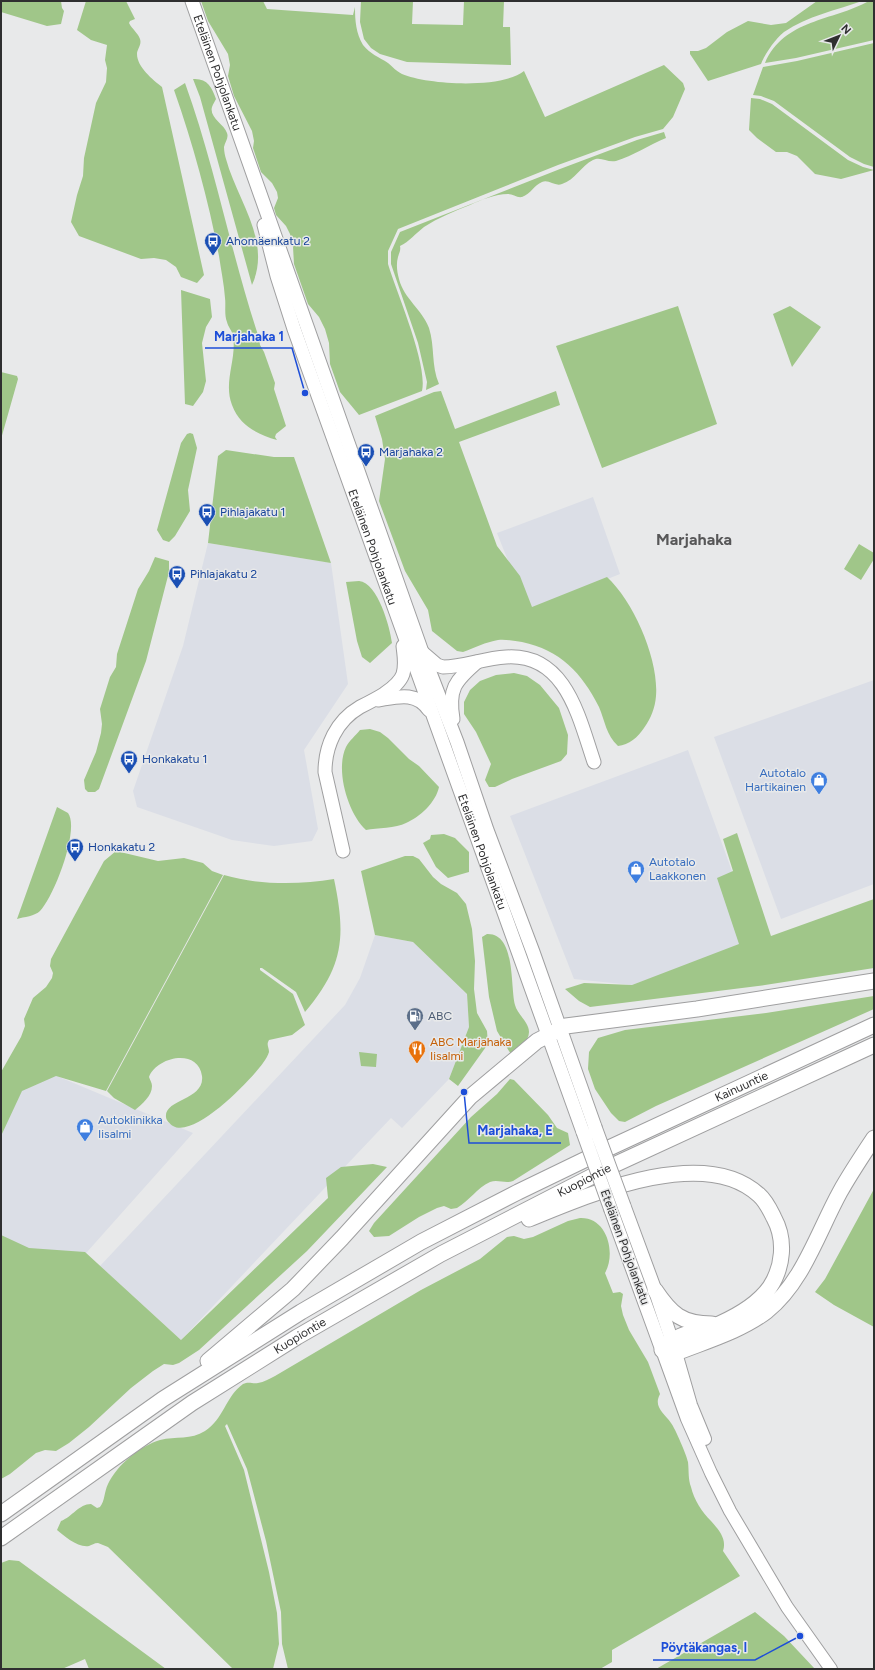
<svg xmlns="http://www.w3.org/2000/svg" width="875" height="1670" font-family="Figtree,sans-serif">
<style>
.built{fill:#dbdee6}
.green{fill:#a0c689}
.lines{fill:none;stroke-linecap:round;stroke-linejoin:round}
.tertiary-casing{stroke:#9f9fa0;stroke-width:14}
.secondary-casing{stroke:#9f9fa0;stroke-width:15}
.trunk-casing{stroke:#9f9fa0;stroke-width:17}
.tertiary{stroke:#fff;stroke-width:12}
.secondary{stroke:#fff;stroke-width:13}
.trunk{stroke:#fff;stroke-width:15}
.secondary-bridge-casing{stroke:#9f9fa0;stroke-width:15;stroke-linecap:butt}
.secondary-bridge{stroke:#fff;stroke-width:13}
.labels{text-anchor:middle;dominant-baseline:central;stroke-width:3;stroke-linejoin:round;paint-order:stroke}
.street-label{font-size:12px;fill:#2f2f30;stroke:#e8e9ea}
.transit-label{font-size:12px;fill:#164399;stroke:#e8e9ea;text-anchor:start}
.shop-label{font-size:12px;fill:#366cbe;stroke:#e8e9ea;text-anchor:start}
.service-label{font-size:12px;fill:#4e5e75;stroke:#e8e9ea;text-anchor:start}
.food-label{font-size:12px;fill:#c56008;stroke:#e8e9ea;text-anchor:start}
.district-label{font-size:16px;font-weight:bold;fill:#575758;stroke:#e8e9ea}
.leader{fill:none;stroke:#1d4ed8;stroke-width:1.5}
.callout-dot{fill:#1d4ed8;stroke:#e8e9ea;stroke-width:1.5}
.callout-label{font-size:13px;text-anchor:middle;font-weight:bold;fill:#1d4ed8;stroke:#e8e9ea;stroke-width:3;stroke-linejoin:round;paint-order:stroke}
</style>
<rect width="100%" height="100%" fill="#e8e9ea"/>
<!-- built -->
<path class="built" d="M593,497l27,77 -92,37 -31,-78z
M208,543l123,20 17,121 -44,66 14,79 -6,12 -38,5 -42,-6 -95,-33 -4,-16 50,-145z
M874,680v204l-93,35 -67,-182z
M688,750l69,190 -125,45 -58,-6 -64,-163z
M375,935l38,7 54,52 2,33 -20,52 -47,49 -11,-10 -210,222 -81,-74 245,-261 15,-27z
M33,1066l160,67 -122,137 -70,-26v-109z"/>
<!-- green -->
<path class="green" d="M1,1h60l1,7 2,3 -3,13 -14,2 -46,-14z
M86,1h40l9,18 -5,2 -1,2c3,6 9,10 11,16 2,6 -3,10 -3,15 0,13 16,26 25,33l42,188 -7,8 -16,-6 -5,-10 -10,-7 -12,-2 -13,1 -62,-23 -8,-14 6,-27 6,-19 1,-18 12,-55 10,-21 1,-14 -2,-8 2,-15 -16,-5 -14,-10z
M201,1h62l4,8 86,6 2,-8c0,14 1,26 8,38 7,9 16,12 25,18 5,4 8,8 14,11 26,11 100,15 122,-3l21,46 119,-52 19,18 2,6 -12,28 -10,12 -28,8 -77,28 -160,64 -10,22v13c9,30 40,100 34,127l-63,24 -19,-23 -10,-28 -1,-21 -4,-14 -6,-12 -11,-13 -14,-40 -1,-17 -3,-13 -4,-8 -10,-11 -2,-7 4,-10 -1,-6 -5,-9 -11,-11 -8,-24 1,-7 -2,-10 -18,-35 -6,-20 2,-11 -2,-11 -20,-33z
M361,1h52l-1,23 51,1 1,-24h40l-1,26h7l1,38 -104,-3 -27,-8 -9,-6 -7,-9 -4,-17z
M817,1h45c-25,9 -55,15 -78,31 -9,7 -19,22 -23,32l-53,17 -18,-27v-3h8l8,-3 21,-16 21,-11 23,4 15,-2z
M869,1h5v39l-78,18 -31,5c19,-44 68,-42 104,-62z
M874,43v124l-10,-3 -14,-7 -76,-56 -13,-5 -8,-1 10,-28 34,-6z
M193,79c14,-1 19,8 23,20 -1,2 -3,5 -4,8 -3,11 12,17 15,26 2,5 -2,9 -3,14 0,4 1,9 2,12 11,41 46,82 26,126l-52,-188z
M185,83c30,83 46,171 74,255l1,7 4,7 11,31 -1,6 12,37 -10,8 -1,3 2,3c-20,-6 -37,-14 -45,-35 -9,-23 5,-46 1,-69 -1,-6 -5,-9 -6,-14 -3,-7 -1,-17 -2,-24 -1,-14 -4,-28 -6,-42 -11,-57 -26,-112 -45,-166z
M751,98l9,1 12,5 76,56 15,7 11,3 -33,9 -26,-5 -18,-18 -10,-4h-11l-19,-14 -8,-8z
M664,132l2,6c-17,7 -33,18 -50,23 -9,2 -15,-5 -23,-1 -12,6 -18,20 -31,24 -7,3 -13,-5 -20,-2 -8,3 -11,12 -20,15 -5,1 -9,-3 -14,-3 -13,0 -27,6 -38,11 -16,6 -32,13 -46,22 -8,6 -15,15 -24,19 1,5 -1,7 -2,11 -2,7 -1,15 1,22 5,20 23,30 30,49 6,19 2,37 10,56l-13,6 1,-8 -9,-39 -27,-79v-12l9,-20 160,-63 77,-29z
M181,290l29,9 2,18 -6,10 -4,16 4,38 -3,11 -10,14 -8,-2z
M678,306l39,118 -115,44 -46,-122z
M790,306l31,21 -29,40 -19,-53z
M1,372l16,4 1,3 -17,60z
M441,391l14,38 101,-38 4,14 -101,37 38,104 23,30 12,31 75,-30c27,25 52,83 49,119 -1,12 -5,22 -12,32 -6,9 -15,17 -26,18 -12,-11 -13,-25 -19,-39 -17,-34 -39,-57 -77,-65 -7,-1 -17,-3 -24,-2 -12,2 -24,8 -35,12l-6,-1 -25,-20 -4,-21 -23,-39 -26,-70 6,-42 -3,-20 -7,-23 59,-24z
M190,433l3,1 4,14 -9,42 2,21 -15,25 -6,6 -6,-2 -6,-10 24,-87 6,-9z
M226,450l48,7h20l37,106 -123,-20 10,-87z
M859,544l15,9v6l-13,21 -17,-11z
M155,557l14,4v11l-23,89 -47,128 -4,3h-7l-3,-3 -1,-9 12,-28 5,-19 1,-9 -2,-15 10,-32 6,-10 1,-13 21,-65 11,-18z
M359,581c19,2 31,46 33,62l-22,20 -8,-6 -5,-16 -11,-59z
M514,673l13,3 13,9 19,23 9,27 -1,19 -6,7 -49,18 -17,8h-6l-4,-7 6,-16 -15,-32 -12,-18v-12l6,-12 10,-9 16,-6z
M370,729l10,3 8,6 21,21 10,7 20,21c-3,15 -19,30 -33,36 -10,5 -29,5 -40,7 -18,-16 -31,-60 -20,-83 3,-6 10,-12 14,-17z
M57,807l11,6c12,16 -14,84 -28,98 -5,5 -16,6 -23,8z
M737,833l34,103 103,-37v69l-109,17 -175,22 -11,-6 -14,-12 19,-6 48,2 107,-41 -22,-66 16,-7 -10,-32z
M444,834l11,4 14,14v20l-21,6 -12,-11 -13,-24 7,-4 1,-4z
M116,851l42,10 26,-3 19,5 9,8 11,4 -117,216 -50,-15 -34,15 -21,45v-64l20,-35 4,-11 -1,-7 9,-21 13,-11 6,-9 1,-5 -3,-7 1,-7 53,-98z
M405,856h8l6,3 14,18 8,7 16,9 9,11 6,25 3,32 -1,28 3,24 10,18 1,13 -30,42 -9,-7 20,-52 -2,-33 -54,-52 -38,-7 -14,-64z
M224,875c34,10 75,10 110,4 12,57 10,87 -29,133l-9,-20 -34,-24h-2v2l33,24 12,31 -13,10 -23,5c-3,5 0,7 0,12 -1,3 -3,7 -6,11 -11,16 -68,76 -90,63 -3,-2 -7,-6 -7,-9 -2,-18 39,-17 36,-41 -4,-29 -46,-19 -53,1 1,3 3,6 3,9 0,10 -10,18 -17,24l-21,-12 -7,-7z
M487,934c29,-1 23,52 28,71 2,9 14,17 14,27 0,10 -11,17 -17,24l-15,-25 -8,-34 -7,-60z
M874,996v13l-218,97 -31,16 -6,-1 -8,-8 -16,-24 -7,-20 1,-17 9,-14 27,-8 141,-17z
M359,1052l18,2 -1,13 -15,-1z
M510,1079l4,1 34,35 9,13 11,5 2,12 -57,36c-8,3 -15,-2 -23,1 -13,6 -21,19 -33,26l-6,1 -7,-3 -7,2 -18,9 -30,19 -15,1 -5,-6 5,-8 97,-106 26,-23z
M373,1164l14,3 -80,84 -108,99 -20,13 -6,2 -9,-1 -11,7 -22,17 -42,39 -20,16 -13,8 -11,-1 -9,3 -26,21 -9,5v-244l28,13 56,4 96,88 147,-142 -2,-20 15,-11z
M874,1189v138l-40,-22 -19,-13 10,-13z
M580,1218c28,-1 36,36 25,55l8,20 7,-1 3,2 -2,12 2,9 6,15 19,32 12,32c-7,13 4,19 11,29 4,5 16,33 17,39 1,9 0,17 3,25 3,13 11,25 20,34 8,9 16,18 12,30l17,25 -128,74v12l-12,7h-312l-6,-25 -1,-32 -15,-71 -19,-72 -20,-45 -2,2 19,44 25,102 8,41 2,31 -6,25h-40l-125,-122 -10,-4c-4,0 -6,2 -9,3 -11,2 -25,-10 -32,-16l4,-9c11,-4 18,-17 30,-17l6,4 3,-1c5,-6 4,-15 8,-23 9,-19 32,-38 52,-44 16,-4 31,0 45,-9 18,-11 21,-35 38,-47 6,-3 9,0 15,-1 6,-1 11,-4 17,-7l146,-86 59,-31 27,-22 7,-1 10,3 9,-2 35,-16z
M9,1560l10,1 147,108h-77l-4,-10 -23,10h-61v-106z
M755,1612l29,24 31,33h-159z"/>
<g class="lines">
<!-- tertiary casing -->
<g class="tertiary-casing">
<path id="tertiary" d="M662,1350l25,69 24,54 19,38 57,96 44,62
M676,1353l15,52 14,34"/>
</g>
<!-- secondary casing -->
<g class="secondary-casing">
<g id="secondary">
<path id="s1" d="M192,1l230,651 35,90 30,88 46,122 62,175"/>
<path id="s2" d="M264,225l13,51 17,53 289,803"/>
<path d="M423,653l14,12 6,2c21,0 41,-9 63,-10 60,-4 73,61 88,105"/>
<path d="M378,700c19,-3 38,-9 51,10"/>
<path d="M453,719c-5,-30 2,-38 24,-57"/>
<path d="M343,851l-18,-79c0,-26 11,-51 35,-65 8,-4 16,-8 24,-13 7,-5 16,-11 19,-20 3,-10 1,-18 0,-28"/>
<path d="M624,1206l31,84 20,60"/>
<path d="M611,1210l51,140"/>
</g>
</g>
<!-- trunk casing -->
<g class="trunk-casing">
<g id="trunk">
<path d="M529,1219c59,-24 175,-75 230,-24 7,6 11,15 15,23 12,22 9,49 -4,69 -12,17 -33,29 -51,37 -19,7 -45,9 -57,26l6,3h8c30,-12 65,-22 91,-42 36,-29 51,-79 73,-119 10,-18 22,-36 34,-54"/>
<path d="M655,1290c16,24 27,34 57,34"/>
<path d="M208,1361l85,-72 49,-51 128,-141 67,-56 29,-15 131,-17 177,-28"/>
<path id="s3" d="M1,1514l162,-115 138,-87 120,-70 97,-50 91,-44 265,-123"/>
<path id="s4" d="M1,1538l191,-135 105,-66 144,-83 175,-90 258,-119"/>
</g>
</g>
<!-- tertiary -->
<use href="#tertiary" class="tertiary"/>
<!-- secondary -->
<use href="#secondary" class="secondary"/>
<!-- trunk -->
<use href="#trunk" class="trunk"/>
<!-- secondary-bridge casing -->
<g class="secondary-bridge-casing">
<path id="secondary-bridge" d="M595,1127l29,79
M583,1132l28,78"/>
</g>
<!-- secondary-bridge -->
<use href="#secondary-bridge" class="secondary-bridge"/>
</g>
<!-- icons -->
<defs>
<g id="bus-pin" transform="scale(0.9)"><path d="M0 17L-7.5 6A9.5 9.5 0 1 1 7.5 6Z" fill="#1a4fb4" stroke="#e8e9ea"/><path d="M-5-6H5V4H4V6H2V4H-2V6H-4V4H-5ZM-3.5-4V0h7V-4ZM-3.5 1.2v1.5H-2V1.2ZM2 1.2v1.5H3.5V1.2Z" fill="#fff"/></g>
<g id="shop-pin" transform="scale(0.9)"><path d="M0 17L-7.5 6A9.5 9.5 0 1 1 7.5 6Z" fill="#3f7fe0" stroke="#e8e9ea"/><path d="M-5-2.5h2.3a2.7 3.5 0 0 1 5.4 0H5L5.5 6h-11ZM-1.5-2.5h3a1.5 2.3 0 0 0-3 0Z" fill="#fff"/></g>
<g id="fuel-pin" transform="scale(0.9)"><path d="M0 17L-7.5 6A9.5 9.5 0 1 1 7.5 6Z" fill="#5c6f8a" stroke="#e8e9ea"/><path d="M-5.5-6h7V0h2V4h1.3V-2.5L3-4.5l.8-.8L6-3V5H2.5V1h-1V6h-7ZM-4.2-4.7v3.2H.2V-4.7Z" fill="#fff"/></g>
<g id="restaurant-pin" transform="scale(0.9)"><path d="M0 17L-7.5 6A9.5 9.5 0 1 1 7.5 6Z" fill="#e8710a" stroke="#e8e9ea"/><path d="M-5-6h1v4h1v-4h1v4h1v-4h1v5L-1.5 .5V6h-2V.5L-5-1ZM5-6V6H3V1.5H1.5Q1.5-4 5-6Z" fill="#fff"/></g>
</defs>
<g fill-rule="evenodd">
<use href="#bus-pin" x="213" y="241"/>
<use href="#bus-pin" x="366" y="452"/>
<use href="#bus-pin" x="207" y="512"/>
<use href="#bus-pin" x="177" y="574"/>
<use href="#bus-pin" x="129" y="759"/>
<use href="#shop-pin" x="819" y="780"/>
<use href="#bus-pin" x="75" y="847"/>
<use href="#shop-pin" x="636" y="869"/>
<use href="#fuel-pin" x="415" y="1016"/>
<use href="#restaurant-pin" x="417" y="1049"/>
<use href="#shop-pin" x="85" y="1127"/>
</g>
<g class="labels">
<!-- street labels -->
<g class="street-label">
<text stroke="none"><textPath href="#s1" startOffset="76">Eteläinen Pohjolankatu</textPath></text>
<text stroke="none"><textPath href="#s2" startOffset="340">Eteläinen Pohjolankatu</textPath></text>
<text stroke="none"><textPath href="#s2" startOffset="664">Eteläinen Pohjolankatu</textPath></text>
<text stroke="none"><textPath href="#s3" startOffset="857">Kainuuntie</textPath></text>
<text stroke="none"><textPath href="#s4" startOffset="685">Kuopiontie</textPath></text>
<text transform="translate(625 1247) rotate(70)">Eteläinen Pohjolankatu</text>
<text stroke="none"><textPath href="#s4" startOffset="361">Kuopiontie</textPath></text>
</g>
<!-- transit labels -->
<g class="transit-label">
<text x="226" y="241">Ahomäenkatu 2</text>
<text x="379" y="452">Marjahaka 2</text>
<text x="220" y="512">Pihlajakatu 1</text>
<text x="190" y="574">Pihlajakatu 2</text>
<text x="142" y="759">Honkakatu 1</text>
<text x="88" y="847">Honkakatu 2</text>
</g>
<!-- shop labels -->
<g class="shop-label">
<text x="806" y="773" text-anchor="end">Autotalo<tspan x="806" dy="14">Hartikainen</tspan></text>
<text x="649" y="862">Autotalo<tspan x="649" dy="14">Laakkonen</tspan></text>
<text x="98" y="1120">Autoklinikka<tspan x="98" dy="14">Iisalmi</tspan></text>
</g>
<!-- service labels -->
<g class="service-label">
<text x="428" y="1016">ABC</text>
</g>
<!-- food labels -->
<g class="food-label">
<text x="430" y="1042">ABC Marjahaka<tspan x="430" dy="14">Iisalmi</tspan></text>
</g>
<!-- district labels -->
<g class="district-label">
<text x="694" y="539">Marjahaka</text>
</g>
</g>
<!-- callouts -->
<path class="leader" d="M305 393L292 348H205M464 1092L469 1143H561M800 1636L755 1660H653"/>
<g class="callout-dot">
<circle cx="305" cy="393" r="4"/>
<circle cx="464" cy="1092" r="4"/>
<circle cx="800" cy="1636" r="4"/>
</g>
<g class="callout-label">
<text x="249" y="341">Marjahaka 1</text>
<text x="515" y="1135">Marjahaka, E</text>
<text x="704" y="1652">Pöytäkangas, I</text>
</g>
<!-- border -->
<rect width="875" height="1670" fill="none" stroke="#2f2f30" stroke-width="4"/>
<!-- north arrow -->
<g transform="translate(839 36) rotate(47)" stroke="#e8e9ea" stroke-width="3" paint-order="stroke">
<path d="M0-3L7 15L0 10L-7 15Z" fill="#2f2f30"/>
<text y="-6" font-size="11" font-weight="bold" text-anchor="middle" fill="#2f2f30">N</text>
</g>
</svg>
